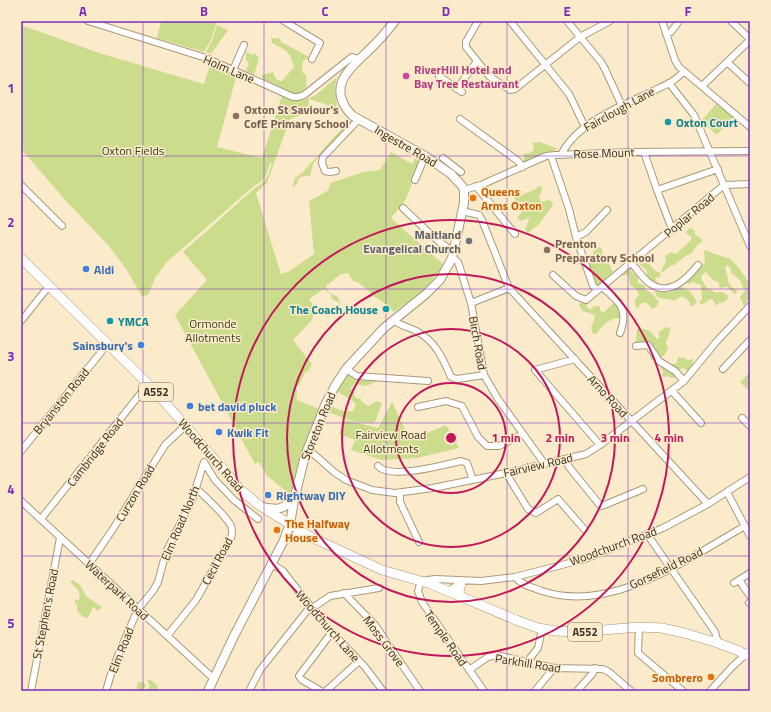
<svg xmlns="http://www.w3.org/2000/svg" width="771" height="712" font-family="'Titillium Web',sans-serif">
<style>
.green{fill:#cbdd8d}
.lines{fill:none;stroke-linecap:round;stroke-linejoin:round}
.minor-casing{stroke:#a9997b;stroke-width:8}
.major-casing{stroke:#a9997b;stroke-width:10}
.highway-casing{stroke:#a9997b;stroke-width:10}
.minor{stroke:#fff;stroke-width:6}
.major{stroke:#fff;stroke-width:8}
.highway{stroke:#fff;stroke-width:9}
.grid{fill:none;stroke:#7b2cbf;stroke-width:1;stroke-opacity:0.55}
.ring{fill:none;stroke:#c2185b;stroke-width:2}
.hotel-dot{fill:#d1479c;stroke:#fcebcb;stroke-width:1.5}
.education-dot{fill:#8d6e63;stroke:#fcebcb;stroke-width:1.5}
.culture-dot{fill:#0f9aa8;stroke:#fcebcb;stroke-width:1.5}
.food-dot{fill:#e8710a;stroke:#fcebcb;stroke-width:1.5}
.worship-dot{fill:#6b7280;stroke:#fcebcb;stroke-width:1.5}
.shop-dot{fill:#3f7fe0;stroke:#fcebcb;stroke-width:1.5}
.labels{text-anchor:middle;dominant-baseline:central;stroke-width:3;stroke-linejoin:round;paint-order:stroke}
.shield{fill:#fcebcb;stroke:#716755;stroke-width:1}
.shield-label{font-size:11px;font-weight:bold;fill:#352e22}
.street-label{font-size:12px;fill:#352e22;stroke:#fcebcb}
.hotel-label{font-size:12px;font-weight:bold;fill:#b23c85;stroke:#fcebcb;text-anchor:start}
.education-label{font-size:12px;font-weight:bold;fill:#785e54;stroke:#fcebcb;text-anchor:start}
.culture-label{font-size:12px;font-weight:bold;fill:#0d838f;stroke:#fcebcb;text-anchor:start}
.park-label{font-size:12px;fill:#363d18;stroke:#fcebcb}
.food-label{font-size:12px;font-weight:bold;fill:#c56008;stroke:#fcebcb;text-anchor:start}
.worship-label{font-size:12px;font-weight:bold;fill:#5b616d;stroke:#fcebcb;text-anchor:end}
.shop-label{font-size:12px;font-weight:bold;fill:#366cbe;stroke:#fcebcb;text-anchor:start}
.centre{fill:#c2185b;stroke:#fcebcb;stroke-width:2}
.ring-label{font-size:12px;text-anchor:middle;font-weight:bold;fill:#c2185b;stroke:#fcebcb;stroke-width:3;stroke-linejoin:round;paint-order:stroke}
.neatline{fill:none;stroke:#7b2cbf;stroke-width:1.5}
.grid-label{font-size:13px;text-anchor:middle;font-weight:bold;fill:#7b2cbf}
</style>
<rect width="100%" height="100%" fill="#fcebcb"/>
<!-- green -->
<path class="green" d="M161,21h56l-6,19 -7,12 -47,-14z
M21,25l78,28 105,31 6,-19 26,12 -19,70 45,11 20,-63c27,13 35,-2 55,-18l-2,10 2,21 -28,-9 -1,11 -9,6 -9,3 -23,64 -11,10 25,81 7,-2 26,-18 -5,-53 20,-11 1,-7 34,-11 16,-2 11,-18 21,12 4,-8 6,4 -17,41 -14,17 52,46c-11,22 -30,34 -49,48l-10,-9 -9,-6 -4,-4 -12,-10 -6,-2 -5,-8 -7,1 -15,12c2,7 5,8 11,10l4,8 -9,-5 -1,-4 -7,-6 -15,10c3,4 7,9 5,15 -1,2 -2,3 -2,6l-19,20 19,24 -4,8 -2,-1 -7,14 -3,2 1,13 22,9 -19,47 -10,38 -23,-18 -8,-14 -4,2 -80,-149 32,-35 -24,-28 72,-64c12,-7 13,-12 17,-25h-2c-4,13 -4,17 -16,23l-87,76 -12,16 -7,17 -6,1 -16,-27 -18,-24 -41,-43 -46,-53z
M217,25l11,5 -17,24 -5,-2 6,-11z
M271,38h8l2,4 28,15 -6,4 -1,11 4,3c2,10 -1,23 -14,18 -10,-3 -19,-10 -29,-14l-1,-4 11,-3 3,7 6,2 12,-14c-4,-15 -8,-17 -22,-24z
M246,52l7,3 2,-2 4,5 -5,17 -8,-4 3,-8 -3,-3z
M717,103l16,14 -16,18 -16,-14z
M353,118l2,3 -34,33 -8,10 -3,12h-5l-6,2 -2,6 -5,4 3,-10 8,-6 31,-35z
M540,142l18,7 -32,13 -2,-1v-7l8,-2 2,-4 -1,-5z
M539,186l4,1 -4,10 2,5 8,-2 2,1 2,4 -14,19 -11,9 -3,-4 5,-12 -9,4 -4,-3 10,-13 -5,-3 -6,-1 -3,-5 4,-2 3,3c7,-6 13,-5 19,-11z
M691,228l4,3v4l3,1 5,5 -6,4 -5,8 -8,4 -10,8h-3l-8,7h-2l5,-12 -1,-3 5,-5 6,2 14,-13 2,-4 -6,-4 2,-4z
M599,247l3,2 1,12 6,3 4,8 -14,13 -6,-2 -7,-26 3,4 6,-1 -2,-9z
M706,250c8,5 16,5 24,9 5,3 17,20 20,25 1,5 0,12 0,16l-2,-1 -1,3 -3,4 -4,-9 6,-8 -3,-1 -3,-8 -9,-7v-4l-4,-4 -2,3c5,10 -1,16 13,23l-3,3 -9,-8 -3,2 -4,-1v-4l-7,-4 -6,-7 -4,3 -1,4 6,9 9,4 -1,2c4,-4 10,-1 13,2l-1,4 -5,3 -2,-1 -3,4 -5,-7h-2l-8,6 -3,-3 3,-3 -1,-14 -8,-3 -4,2 -4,-2 20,-20 -1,-11z
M642,256l3,2 1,3 3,1c2,6 6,10 12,11l-1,4 -5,1 4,7 -3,1 -10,-8 1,-7 -11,-10z
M624,267l6,1 1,3 7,6v6l7,3v4c6,1 10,7 14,12l-3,5 -4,2 -6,-7 -6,2 -2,5 -3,-3v-6l4,-5 -3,-6 -6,-4 -1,-8 -2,-2 -8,1z
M682,287l8,4 7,11 -5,5 -4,-7 -6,-4 -8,5c-7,-4 -18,1 -19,-10l15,1 4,-3z
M589,299v4l-3,3 4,4 4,-4h6v4l3,3 11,-10 10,4 -3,11c-11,-1 -19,8 -25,16h-3l-2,-6 4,-12 -5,-3 -8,-2 -3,-7z
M666,327l4,1v4l-4,10 2,6 -4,8 -13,4 -1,-5 1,-4 -4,-9 -7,6h-5l2,-19c9,-1 14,2 20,10l2,-1v-6z
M678,357l7,1 2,2 7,-1 -3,8 -4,5 -3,-4 -7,2 -3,8h-3l-3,-2 -3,1 -4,-2 2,-3 -2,-5 16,-4z
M750,372v20l-10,-10z
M345,375c10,0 27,-1 34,6 -7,1 -10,5 -13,5 -3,0 -8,-2 -11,-3l-4,5 5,10 5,1 1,3 6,4 9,-5 5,2 -6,17 -3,3 -18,-1 -27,-10 -3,-2 5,-5c8,5 13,7 23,6l3,-8 -20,-12z
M392,402l18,38 36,-15 13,23 -42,10 -35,2 -31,-10 4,-10 -16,-6 6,-14 33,8z
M73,580l7,5 7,12 15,10 -4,4 -5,-4 -4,9 -2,2 -4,-1 -6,-6v-6l-3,-4 2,-2 2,2 1,-2c3,-9 -5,-11 -9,-18z
M150,680c5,3 8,4 8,11h-12l4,-5 -3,-5z
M138,682h5l3,3 -3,6h-7z"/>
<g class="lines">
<!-- minor casing -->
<g class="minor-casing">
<path id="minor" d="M88,21l118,37 87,39h5l6,-2 48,-38 3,1 4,2
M284,21l36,22 -8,16
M478,21l-12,21v5l23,29 21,14 5,-1 65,-52 30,-16
M510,21l59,73 16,33
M567,21l34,41 4,7 17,37
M662,21l13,39 4,7 71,60
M731,21l19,18
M666,34l5,-2 8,-11
M727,62l23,21
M233,70l11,-25
M439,76l23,16
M669,83l25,32 56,131
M702,86l48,-46
M457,89l20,-28
M460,119l58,42 5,6
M644,152l13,38 15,39
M561,155c16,-33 61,-49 92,-64 12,-6 23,-10 31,-20
M551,156l18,53 7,28 17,49 4,4
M443,158l18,14
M336,171l-6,1 -5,-1 -3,-8 1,-6 36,-38
M415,180l10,-24
M21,185l41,41
M476,186l39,48
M464,190l17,-5 65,-29 9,-1 76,-3 119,-1
M657,190l61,-21
M403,208c12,11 37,38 51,43
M462,211l17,4 3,5 27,68 199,216
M576,237l10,-5 21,-22
M452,257l6,5 13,41 13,72 14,24 46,64
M631,263c6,6 11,14 17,19 20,16 38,-2 50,-17
M553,275l23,21 10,4 138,-115 26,-1
M602,287c18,15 27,22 18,46
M471,303l38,-15
M393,320c7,6 17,7 25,12 18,10 25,27 33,45l6,2 27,-4
M21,321l28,-35
M636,346l12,-1 11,16 16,10 9,10
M575,359l-40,11 65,75
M346,369l11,7 71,5
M723,369l27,-29
M672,391l29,32
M418,407l28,-6 16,5 16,31 9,9h12l24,-12
M742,418l8,8
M308,449l26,23 12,8 26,10 23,3 38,-5 73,-15 80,-19 14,-9 84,-64 33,-40 33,-35
M21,451l81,-100
M565,459l4,8 30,37 3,2 41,-17
M378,466c12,14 65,-1 83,-5l6,2 6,17
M506,473l22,36 8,4 22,-14 26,30
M727,492l23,44
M400,493v9l19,40
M21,501l193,178
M41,519l107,-135
M647,534l68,98 3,11
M271,563l12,8 42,54 40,42 18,24
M89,564l24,-35 52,-84 21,-20
M515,577c8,9 17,10 27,14 70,23 145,-32 203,-65
M739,580l11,16
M734,583l16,-10
M448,591l14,-9
M344,593l31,32 45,66
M749,603l1,-1
M311,609l19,-13 49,-8
M639,627l-1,26 45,38
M167,636l29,-36 35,-62c1,-4 2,-8 0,-12 -5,-11 -25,-28 -35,-38
M527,662l11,-14 4,-19
M469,670l19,-13 8,-2 58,13 49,1 6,3 22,19
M31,691l29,-153
M106,691l5,-17 8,-21 19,-44 15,-18 5,-9 8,-30 26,-52 12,-38 11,18 19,20 24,19
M249,691l11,-21 50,-63
M321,691l-19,-11 -3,-4 33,-44
M326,691l33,-30
M484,691l-62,-89 -4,-11 3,-10 14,-2 46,2 34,-4 70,-18 78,-31 45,-24 42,-27
M535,691l19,-23
M577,691l16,-18 2,-5
M710,691l22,-24 13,-12"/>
</g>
<!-- major casing -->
<g class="major-casing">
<path id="major" d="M262,507c16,3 19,3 32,-7
M284,540c9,-5 15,-5 25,-3
M208,691l26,-55 50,-96 6,-16 4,-24 11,-44 21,-53 9,-17 11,-17 38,-41 42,-34 14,-14 12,-22 12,-55v-13l-2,-4 -11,-12 -26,-18 -72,-40c-9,-8 -16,-21 -11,-34 5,-14 24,-28 35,-40 6,-6 12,-14 18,-21"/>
</g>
<!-- highway casing -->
<g class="highway-casing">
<path id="highway" d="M21,258l135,134 84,97 20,17 51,31 71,33 49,14 85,36 22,8 18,3 23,1 60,-5 23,1 22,5 34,10 21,8 6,4 5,-3
M460,596l-1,-4 2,-10"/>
</g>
<!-- minor -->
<use href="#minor" class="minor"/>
<!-- major -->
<use href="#major" class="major"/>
<!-- highway -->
<use href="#highway" class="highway"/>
</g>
<!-- grid -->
<path class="grid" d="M143,21v670M264,21v670M386,21v670M507,21v670M628,21v670M21,156h729M21,289h729M21,423h729M21,556h729"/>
<!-- distance rings -->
<g class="ring">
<circle cx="451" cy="438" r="55"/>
<circle cx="451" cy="438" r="109"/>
<circle cx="451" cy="438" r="164"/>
<circle cx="451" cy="438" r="218"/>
</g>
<!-- markers -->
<circle class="hotel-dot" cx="406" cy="76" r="4"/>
<g class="education-dot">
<circle cx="236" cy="116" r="4"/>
<circle cx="547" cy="250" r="4"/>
</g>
<g class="culture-dot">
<circle cx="668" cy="122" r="4"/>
<circle cx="386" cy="309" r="4"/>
<circle cx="110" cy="321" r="4"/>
</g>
<g class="food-dot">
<circle cx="473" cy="198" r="4"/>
<circle cx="277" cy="530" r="4"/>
<circle cx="711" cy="677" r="4"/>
</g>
<circle class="worship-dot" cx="469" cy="241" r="4"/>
<g class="shop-dot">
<circle cx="86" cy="269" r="4"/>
<circle cx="141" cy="345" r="4"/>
<circle cx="190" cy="406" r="4"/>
<circle cx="219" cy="432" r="4"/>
<circle cx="268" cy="495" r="4"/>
</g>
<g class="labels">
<!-- shield labels -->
<g class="shield">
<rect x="139" y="383" width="34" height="18" rx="3"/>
<rect x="568" y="623" width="34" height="18" rx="3"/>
</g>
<g class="shield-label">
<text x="156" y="392">A552</text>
<text x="585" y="632">A552</text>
</g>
<!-- street labels -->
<g class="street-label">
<text transform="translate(229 69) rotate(23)">Holm Lane</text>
<text transform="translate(619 109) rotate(-29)">Fairclough Lane</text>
<text transform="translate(406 146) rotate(30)">Ingestre Road</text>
<text transform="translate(604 153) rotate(-2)">Rose Mount</text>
<text transform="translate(689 215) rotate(-40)">Poplar Road</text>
<text transform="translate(478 343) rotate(80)">Birch Road</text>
<text transform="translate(608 396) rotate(47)">Arno Road</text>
<text transform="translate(61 401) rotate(-51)">Bryanston Road</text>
<text transform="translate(318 426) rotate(-68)">Storeton Road</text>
<text transform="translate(95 452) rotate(-52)">Cambridge Road</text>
<text transform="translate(211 455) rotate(49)">Woodchurch Road</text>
<text transform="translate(538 465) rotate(-13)">Fairview Road</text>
<text transform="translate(135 493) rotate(-59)">Curzon Road</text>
<text transform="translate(180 523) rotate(-67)">Elm Road North</text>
<text transform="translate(613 546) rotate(-20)">Woodchurch Road</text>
<text transform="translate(217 561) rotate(-62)">Cecil Road</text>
<text transform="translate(666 568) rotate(-26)">Gorsefield Road</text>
<text transform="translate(117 590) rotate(43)">Waterpark Road</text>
<text transform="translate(45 614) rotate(-79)">St Stephen's Road</text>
<text transform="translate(328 626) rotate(49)">Woodchurch Lane</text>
<text transform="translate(446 638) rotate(55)">Temple Road</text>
<text transform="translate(384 641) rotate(53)">Moss Grove</text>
<text transform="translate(121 650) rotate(-68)">Elm Road</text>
<text transform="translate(528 663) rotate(9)">Parkhill Road</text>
</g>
<!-- hotel labels -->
<g class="hotel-label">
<text x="414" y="69">RiverHill Hotel and<tspan x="414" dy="14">Bay Tree Restaurant</tspan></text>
</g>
<!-- education labels -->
<g class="education-label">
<text x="244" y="109">Oxton St Saviour's<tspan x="244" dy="14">CofE Primary School</tspan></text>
<text x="555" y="243">Prenton<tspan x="555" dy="14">Preparatory School</tspan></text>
</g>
<!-- culture labels -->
<g class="culture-label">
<text x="676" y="122">Oxton Court</text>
<text x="378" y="309" text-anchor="end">The Coach House</text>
<text x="118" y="321">YMCA</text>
</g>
<!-- park labels -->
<g class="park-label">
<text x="133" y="150">Oxton Fields</text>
<text x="213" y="323">Ormonde<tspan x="213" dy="14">Allotments</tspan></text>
<text x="391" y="434">Fairview Road<tspan x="391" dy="14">Allotments</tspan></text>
</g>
<!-- food labels -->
<g class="food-label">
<text x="481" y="191">Queens<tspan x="481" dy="14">Arms Oxton</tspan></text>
<text x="285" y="523">The Halfway<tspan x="285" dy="14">House</tspan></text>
<text x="703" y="677" text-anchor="end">Sombrero</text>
</g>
<!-- worship labels -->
<g class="worship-label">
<text x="461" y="234">Maitland<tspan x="461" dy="14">Evangelical Church</tspan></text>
</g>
<!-- shop labels -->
<g class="shop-label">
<text x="94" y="269">Aldi</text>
<text x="133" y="345" text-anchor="end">Sainsbury's</text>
<text x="198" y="406">bet david pluck</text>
<text x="227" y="432">Kwik Fit</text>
<text x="276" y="495">Rightway DIY</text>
</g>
</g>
<circle cx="451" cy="438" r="6" class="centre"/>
<g class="ring-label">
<text x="506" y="442">1 min</text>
<text x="560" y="442">2 min</text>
<text x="615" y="442">3 min</text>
<text x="669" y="442">4 min</text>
</g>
<!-- border -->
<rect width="771" height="712" fill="none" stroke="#fcebcb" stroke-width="44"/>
<rect x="22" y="22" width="727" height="668" class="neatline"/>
<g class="grid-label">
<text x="83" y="16">A</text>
<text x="204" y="16">B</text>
<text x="325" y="16">C</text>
<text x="446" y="16">D</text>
<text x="567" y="16">E</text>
<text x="688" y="16">F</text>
<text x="11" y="93">1</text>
<text x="11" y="227">2</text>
<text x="11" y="361">3</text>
<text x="11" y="494">4</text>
<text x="11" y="628">5</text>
</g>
</svg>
